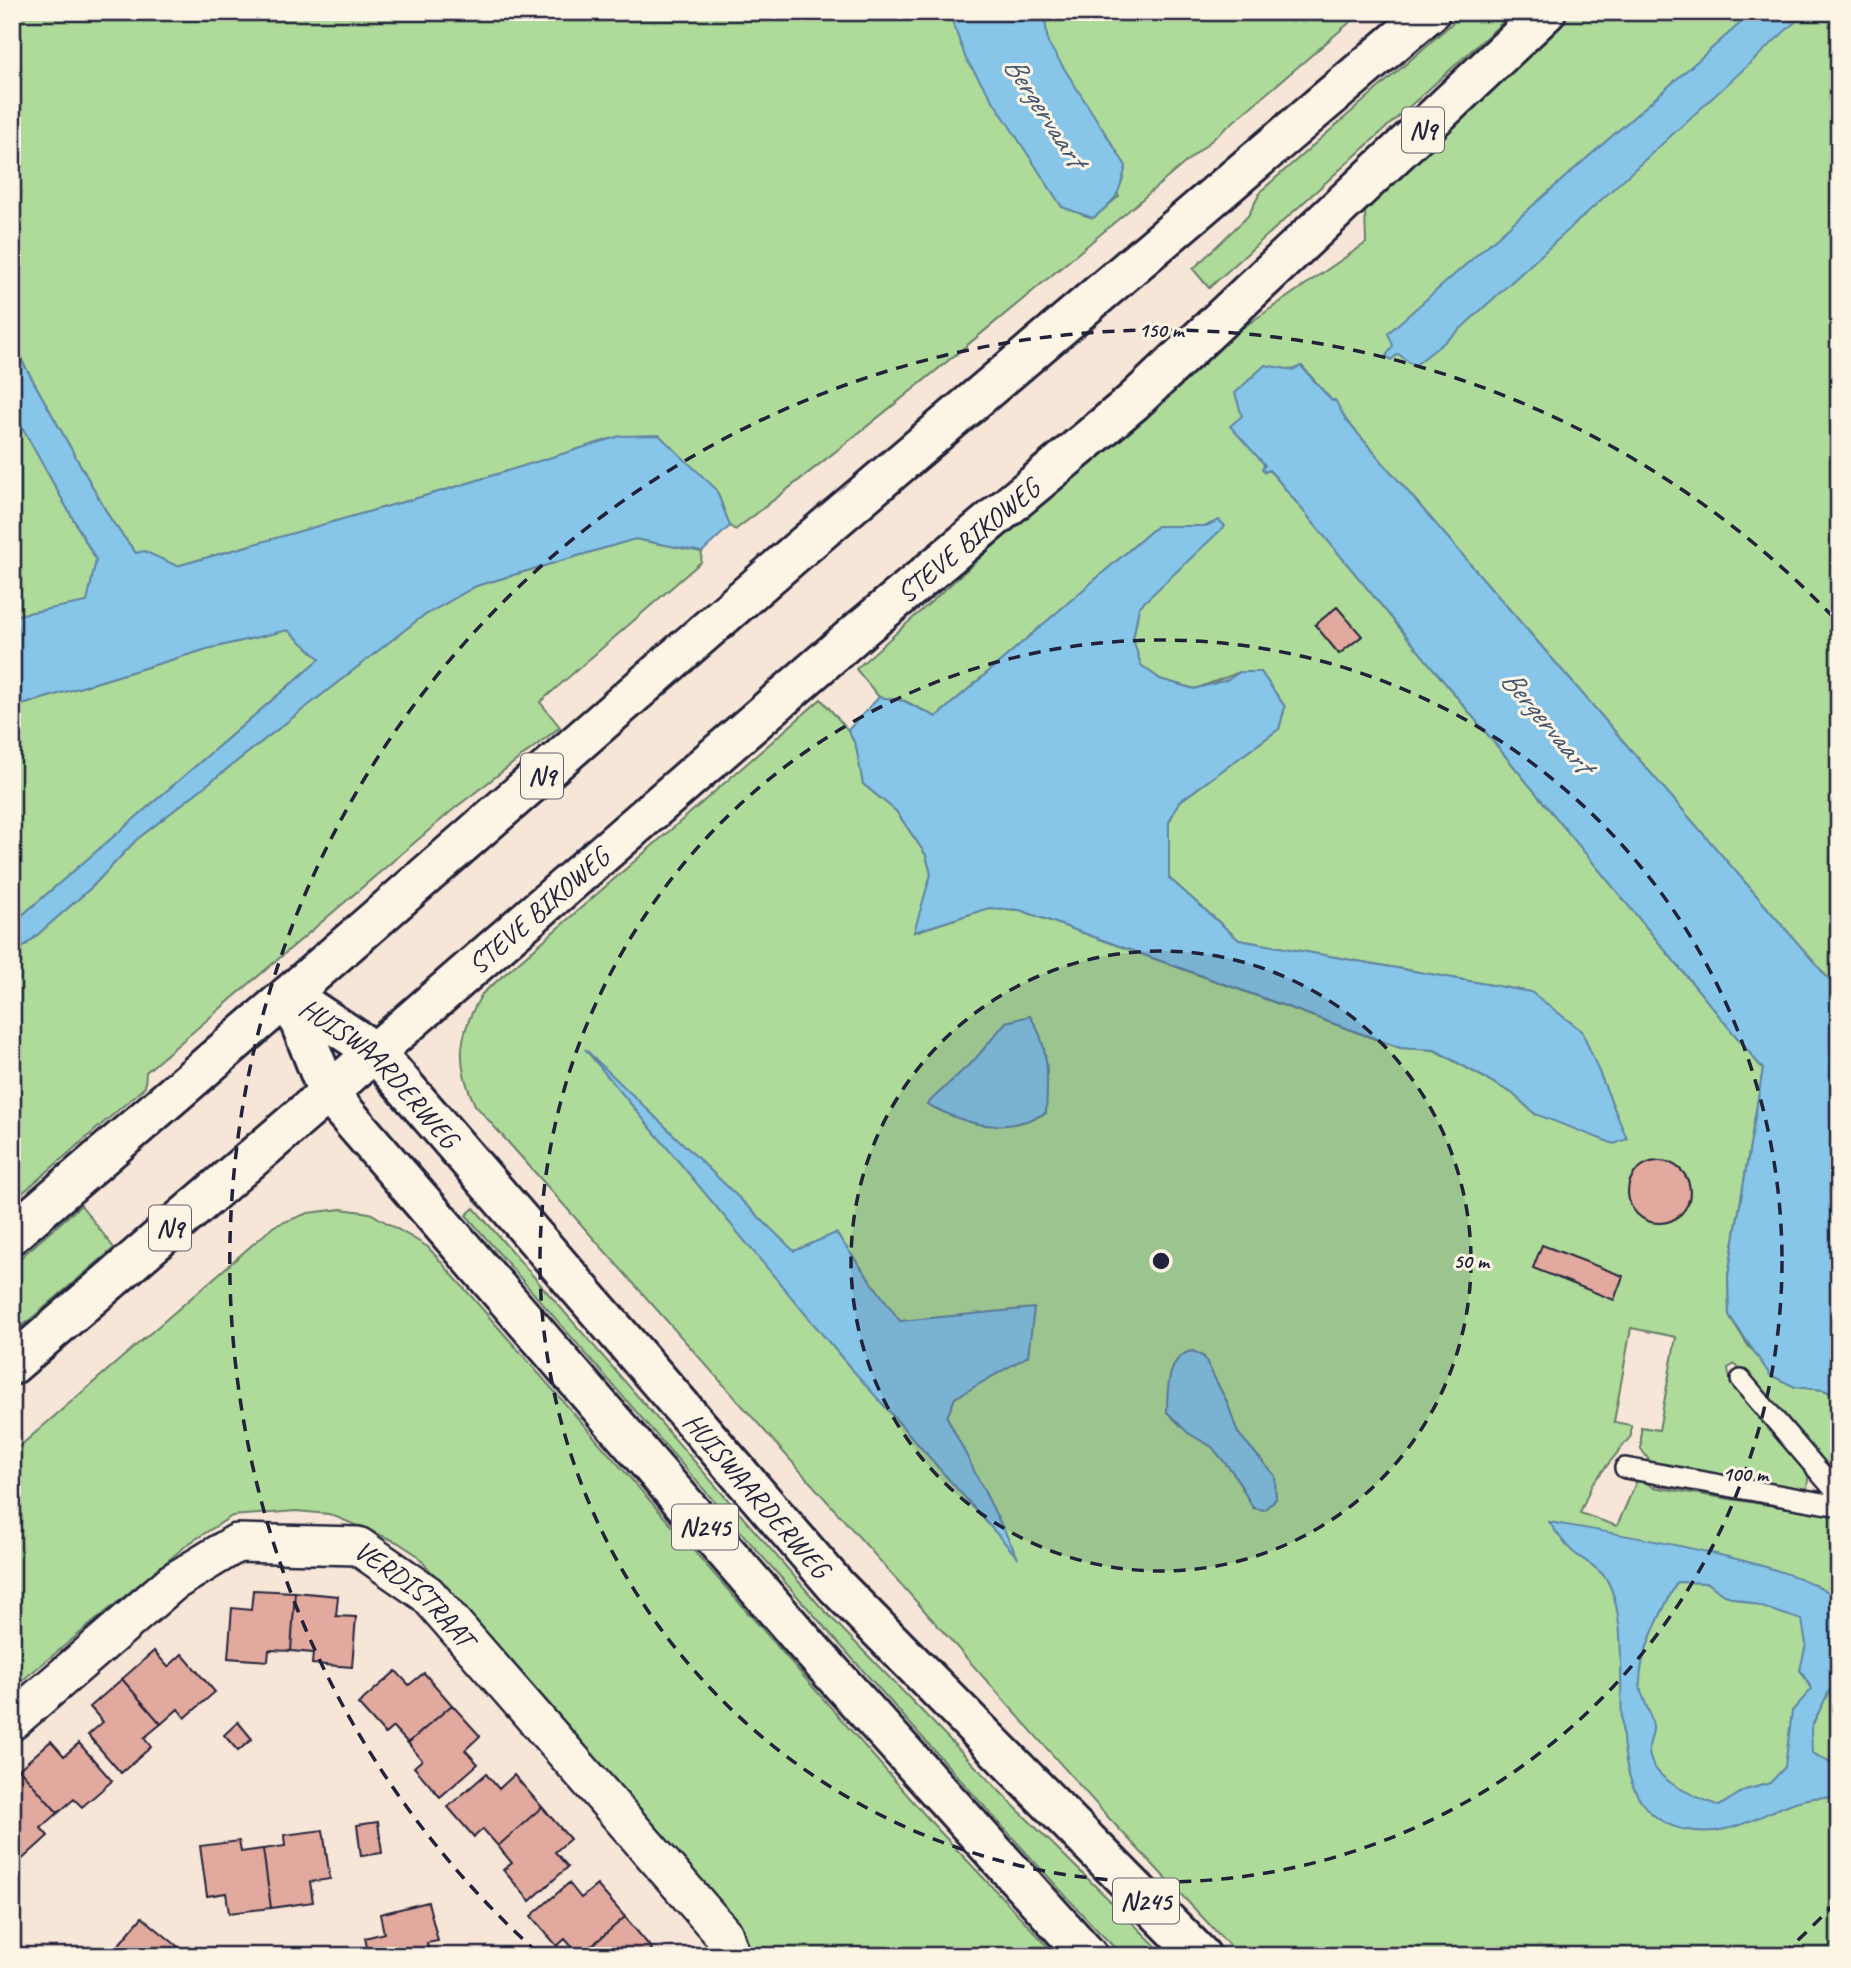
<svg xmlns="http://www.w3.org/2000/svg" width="1851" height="1968" font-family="Caveat,sans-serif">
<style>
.green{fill:#aedb9a;stroke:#687e6a;stroke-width:2}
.water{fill:#87c6e8;stroke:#5f84a3;stroke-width:2;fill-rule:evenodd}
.building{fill:#e2a99e;stroke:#22223b;stroke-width:2}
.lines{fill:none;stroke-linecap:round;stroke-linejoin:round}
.lane-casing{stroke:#22223b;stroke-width:24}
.street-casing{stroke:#22223b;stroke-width:42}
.primary-casing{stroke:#22223b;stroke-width:44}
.highway-casing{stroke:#22223b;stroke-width:44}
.lane{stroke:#fcf5e5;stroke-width:19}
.street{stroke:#fcf5e5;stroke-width:37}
.primary{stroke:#fcf5e5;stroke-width:38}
.highway{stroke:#fcf5e5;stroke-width:38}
.ring{fill:none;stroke:#22223b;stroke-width:3.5;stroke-dasharray:12 9}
.labels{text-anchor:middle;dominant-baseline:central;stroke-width:6;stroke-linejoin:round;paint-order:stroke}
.shield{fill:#fcf5e5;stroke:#63616e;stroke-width:2}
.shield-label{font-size:26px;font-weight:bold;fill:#22223b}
.street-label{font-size:28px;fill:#22223b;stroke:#fcf5e5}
.water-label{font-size:30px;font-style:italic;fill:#40536f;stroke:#fcf5e5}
.centre{fill:#22223b;stroke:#fcf5e5;stroke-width:3.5}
.ring-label{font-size:21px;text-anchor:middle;font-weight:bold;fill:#22223b;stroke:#fcf5e5;stroke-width:6;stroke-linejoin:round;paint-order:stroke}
</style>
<rect width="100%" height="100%" fill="#f7e6d7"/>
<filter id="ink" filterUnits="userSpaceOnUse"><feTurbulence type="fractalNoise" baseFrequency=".0143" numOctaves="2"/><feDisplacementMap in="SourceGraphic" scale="14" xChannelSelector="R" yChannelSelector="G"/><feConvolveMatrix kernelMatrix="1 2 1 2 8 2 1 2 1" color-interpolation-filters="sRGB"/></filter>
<g filter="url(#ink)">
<!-- green -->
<path class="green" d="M12,12h937l18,47 95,148 31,11 26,-22 -71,-153 -4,-31h318c-206,176 -412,353 -627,518l-5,-4 -14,-37 -96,-53 -171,53 -272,77 -33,-14 -8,1 -25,-33 -99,-177z
M1465,12h49l-305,276 -16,-19 55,-53 13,-25z
M1570,12h269v979l-493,-571 -12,-20 -2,1 -30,-35 -9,4 -28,-4 -16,13 16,93 4,-2 9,10 485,589 -35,207 1,39 20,32 46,40 29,3 15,7v86l-104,-119 -7,4 1,7 80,97 -2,16 -8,2 -145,-23 -13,-18v-22l18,3 17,-93 -45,-9 -17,94 17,3v11l-39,48 -12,29 37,13 21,-48 15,9 186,29v440h-600l-133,-141 -631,-710c-20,-42 -17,-71 7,-111l339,-295 27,31 8,16 7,38 33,27 30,44 5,19 -16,58 74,-24 31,2 380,138 34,2 78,43 23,21 -4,-122 -292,-52 -70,-62v-56l10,-20 100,-73 6,-22 -24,-35h-21l-45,17 -35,-10 -20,-14 -7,-26 6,-32 67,-81h-49l-221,191 -31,-16 -26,-4 -23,-28 363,-325 147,-101 -1,-32z
M12,409l84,151 -8,42 -76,14z
M635,539l67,13 -1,10 -161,140 20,25 -105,81 -309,264 -1,15 -133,115v-245l81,-71 43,-46 284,-222 56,-32z
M288,630l32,29 -308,265v-216l195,-59z
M81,1205l33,43 -102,87v-70z
M474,1208l346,398 191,197 155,153h-43l-28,-28c-215,-234 -422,-473 -629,-713z
M341,1209l29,4 58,34 503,575 126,134h-315l-10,-29 -315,-372 -20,-13 -68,-28 -33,-3 -64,5 -44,28 -176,145v-236l262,-227 34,-13z"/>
<!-- water -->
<path class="water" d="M949,12h95l4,31 78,123c-7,29 -9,34 -33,52l-31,-11 -96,-148z
M1753,12h53l-350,321 -42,33 -16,-12 -7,6 -5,-4 7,-10 -5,-13z
M12,343l99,177 25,33 8,-2 33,15 272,-77 171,-53 39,-1 57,54 14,37 -28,26 -67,-13 -159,47 -56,32 -284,222 -43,46 -81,71v-33l308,-265 -32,-29 -81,19 -195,59v-92l75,-14 9,-42 -84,-151z
M1265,365l28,5 8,-4 31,35 3,-1 11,20 493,571v406l-15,-7 -29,-3 -25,-12 -41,-60 -1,-39 35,-207 -485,-589 -9,-10 -4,2 -3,-3 3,-4 -35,-39 12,-10 -7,-23z
M1219,520l6,6 -86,81 -6,32 8,26 19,14 34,10 33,-9 13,-8h21l24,35 -6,22 -100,73 -10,20v56l70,62 292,52 51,39 45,108 -13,5 -79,-30 -23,-21 -77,-43 -34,-2 -381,-138 -31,-2 -75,24 17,-58 -5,-19 -30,-44 -33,-27 -7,-38 -8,-16 31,-33 25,4 32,16 221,-191h49z
M1030,1016c20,28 18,64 16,97 -44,22 -78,13 -119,-9l49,-46 30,-36z
M585,1049l209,202 42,-18 64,88 134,-13 -6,48 -73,42 -8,19 71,141 -176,-200z
M1193,1351l11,6 23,45 11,31 37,43 1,23 -12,11 -11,-2 -18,-33 -23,-28 -24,-14 -21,-21c0,-20 0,-58 26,-61z
M1549,1522c56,10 258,41 290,79v70l-28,57 1,25 27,13v33c-55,-12 -89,42 -152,31 -103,-18 -44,-181 -79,-248 -6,-13 -26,-22 -36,-31 -9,-8 -16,-20 -23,-29zM1677,1582l31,1 14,11 80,26 4,24 -6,26 12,19 -20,22 -7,56 -15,16 -25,7 -26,16c-23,-10 -67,-24 -70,-54 -1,-10 5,-18 4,-26 -2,-14 -12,-28 -13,-42 -1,-32 23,-74 37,-102z"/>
<!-- building -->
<path class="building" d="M1337,607l25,29 -23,18 -24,-29z
M1628 1192a31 31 0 1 1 62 0a31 31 0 1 1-62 0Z
M1542,1245l81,31 -9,24 -81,-32z
M253,1590l42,2 -4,59 -22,-1 -1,11 -40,-3 4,-50 19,2z
M295,1592l43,4 -2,20 20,1 -4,50 -40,-3 1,-11 -22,-2z
M154,1651l14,16 14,-13 33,38 -30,26 -7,-9 -17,15 -39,-45z
M396,1671l13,14 15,-12 28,32 -44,38 -15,-16 -8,7 -27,-30z
M122,1679l39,45 -17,14 7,9 -30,26 -33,-38 15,-13 -13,-15z
M452,1705l28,31 -15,14 13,14 -38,33 -26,-30 8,-7 -14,-17z
M238,1722l14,17 -14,12 -14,-16z
M51,1741l13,15 15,-13 33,38 -30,26 -8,-8 -16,14 -39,-44z
M19,1769l39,44 -17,15 7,8 -30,27 -6,-7v-82z
M486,1774l13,15 15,-14 28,32 -44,39 -15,-17 -9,8 -26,-30z
M542,1807l28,32 -15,13 13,15 -38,34 -27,-31 9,-7 -14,-17z
M378,1822l4,31 -21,3 -4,-31z
M323,1830l7,49 -20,3 3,20 -42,6 -8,-59 22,-3 -1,-11z
M239,1841l2,11 22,-3 8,59 -42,5 -3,-20 -19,3 -7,-50z
M569,1883l12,15 16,-13 28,32 -45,39 -15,-17 -8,7 -26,-30z
M428,1902l10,39 -11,2 3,13h-61l-4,-18 19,-5 -4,-19z
M142,1917l39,32 -6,7h-51l-8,-8z
M625,1917l27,32 -7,7h-65z"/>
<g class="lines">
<!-- lane casing -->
<g class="lane-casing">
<path id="lane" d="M1741,1380l98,115
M1625,1468l214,38"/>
</g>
<!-- street casing -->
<g class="street-casing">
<g id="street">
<path id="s1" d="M12,1721l161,-139 64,-39 121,3 69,48 297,341 7,21"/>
</g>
</g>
<!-- primary casing -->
<g class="primary-casing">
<g id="primary">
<path id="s2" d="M1430,12l-637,543 -504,440 39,98 532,-463 273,-228 413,-390"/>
</g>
</g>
<!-- highway casing -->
<g class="highway-casing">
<g id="highway">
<path id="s3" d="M12,1234l277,-239 85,56 463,536 364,369"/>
<path d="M12,1365l316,-272 476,549 284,314"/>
</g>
</g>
<!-- lane -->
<use href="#lane" class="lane"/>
<!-- street -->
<use href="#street" class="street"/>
<!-- primary -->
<use href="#primary" class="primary"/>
<!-- highway -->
<use href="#highway" class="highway"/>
</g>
</g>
<!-- distance rings -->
<circle cx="1161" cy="1261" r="310" fill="#22223b" fill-opacity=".12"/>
<g class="ring">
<circle cx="1161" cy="1261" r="310"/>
<circle cx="1161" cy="1261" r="621"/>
<path d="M1836 1902A931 931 0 0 1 1784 1953M538 1953A931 931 0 1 1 1836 620"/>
</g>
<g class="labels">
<!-- shield labels -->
<g class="shield">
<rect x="1402" y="107.5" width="42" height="45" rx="5"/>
<rect x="521" y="753.5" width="42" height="45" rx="5"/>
<rect x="149" y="1205.5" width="42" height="45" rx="5"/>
<rect x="672" y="1504.5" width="66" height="45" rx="5"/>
<rect x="1113" y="1878.5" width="66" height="45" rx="5"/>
</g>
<g class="shield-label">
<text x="1423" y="130">N9</text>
<text x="542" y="776">N9</text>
<text x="170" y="1228">N9</text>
<text x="705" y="1527">N245</text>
<text x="1146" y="1901">N245</text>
</g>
<!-- street labels -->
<g class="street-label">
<text stroke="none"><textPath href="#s2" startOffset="2457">STEVE BIKOWEG</textPath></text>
<text stroke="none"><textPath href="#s2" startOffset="1890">STEVE BIKOWEG</textPath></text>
<text stroke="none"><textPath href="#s3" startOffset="486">HUISWAARDERWEG</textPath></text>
<text stroke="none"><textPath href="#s3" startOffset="1054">HUISWAARDERWEG</textPath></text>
<text stroke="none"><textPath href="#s1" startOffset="483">VERDISTRAAT</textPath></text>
</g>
<!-- water labels -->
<g class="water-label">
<text transform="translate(1045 111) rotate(57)">Bergervaart</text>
<text transform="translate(1547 721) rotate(50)">Bergervaart</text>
</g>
</g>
<circle cx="1161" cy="1261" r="10" class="centre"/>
<g class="ring-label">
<text x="1161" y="337">150 m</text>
<text x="1471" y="1268">50 m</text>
<text x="1745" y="1481">100 m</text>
</g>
<!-- margin -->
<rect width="1851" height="1968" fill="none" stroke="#fcf5e5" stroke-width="42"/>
<rect x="21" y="21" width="1809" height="1926" fill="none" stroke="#22223b" stroke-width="2.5" filter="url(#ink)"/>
</svg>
